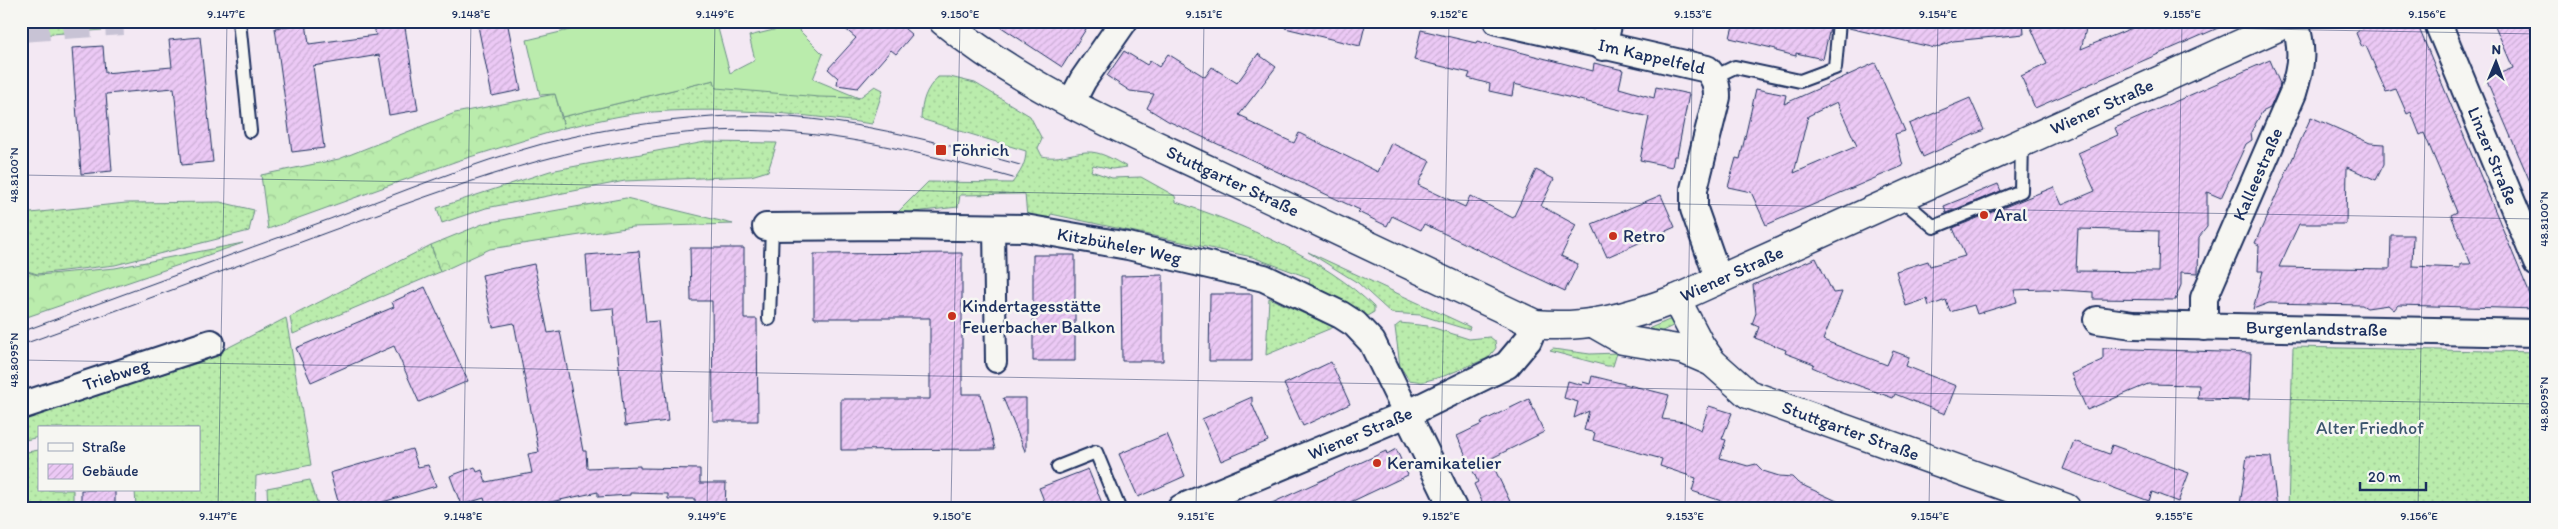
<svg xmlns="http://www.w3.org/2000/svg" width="2558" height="529" font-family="Itim,sans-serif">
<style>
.grass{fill:url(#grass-dots);stroke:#6a8e85}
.forest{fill:url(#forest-crowns);stroke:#6a8e85}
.garden{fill:#baecac;stroke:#6a8e85}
.building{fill:url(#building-hatch);stroke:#1b2f5e;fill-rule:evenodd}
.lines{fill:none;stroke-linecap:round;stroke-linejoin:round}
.primary-tunnel{stroke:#c8c3d5;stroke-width:28;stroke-dasharray:28 14;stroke-linecap:butt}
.service-casing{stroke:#1b2f5e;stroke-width:16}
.pedestrian-casing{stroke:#1b2f5e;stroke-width:24}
.minor-casing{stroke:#1b2f5e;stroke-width:30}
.secondary-casing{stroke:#1b2f5e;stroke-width:31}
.service{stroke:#f6f6f2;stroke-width:12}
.pedestrian{stroke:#f6f6f2;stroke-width:20}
.minor{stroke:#f6f6f2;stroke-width:26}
.secondary{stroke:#f6f6f2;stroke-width:28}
.tram{stroke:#1b2f5e;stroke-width:1}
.ticks{fill:none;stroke:#1b2f5e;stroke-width:1;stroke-opacity:0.45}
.poi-dot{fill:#c8321e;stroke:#f6f6f2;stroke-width:2}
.labels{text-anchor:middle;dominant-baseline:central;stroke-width:5;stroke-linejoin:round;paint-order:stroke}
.street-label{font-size:18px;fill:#1b2f5e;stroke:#f6f6f2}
.poi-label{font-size:18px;fill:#1b2f5e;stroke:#f6f6f2;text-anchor:start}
.park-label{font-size:18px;fill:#3b556e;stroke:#f6f6f2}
.neatline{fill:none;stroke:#1b2f5e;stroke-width:2}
.ticks-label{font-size:12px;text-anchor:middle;fill:#1b2f5e}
</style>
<defs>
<pattern id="grass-dots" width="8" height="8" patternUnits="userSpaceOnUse" patternTransform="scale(1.25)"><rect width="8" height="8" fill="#baecac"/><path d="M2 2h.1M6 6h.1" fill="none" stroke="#9fcb96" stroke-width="1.8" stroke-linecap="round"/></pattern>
<pattern id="forest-crowns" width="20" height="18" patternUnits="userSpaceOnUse" patternTransform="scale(1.25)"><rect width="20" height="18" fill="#baecac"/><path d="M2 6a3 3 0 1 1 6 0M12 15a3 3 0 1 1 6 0" fill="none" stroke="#9fcb96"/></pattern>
<pattern id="building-hatch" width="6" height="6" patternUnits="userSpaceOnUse" patternTransform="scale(1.25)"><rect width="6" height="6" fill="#ecc9f5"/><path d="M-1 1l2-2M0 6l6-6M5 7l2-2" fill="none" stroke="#caadd4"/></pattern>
</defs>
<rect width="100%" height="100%" fill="#f3e8f3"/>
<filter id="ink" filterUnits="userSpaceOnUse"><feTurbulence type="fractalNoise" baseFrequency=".02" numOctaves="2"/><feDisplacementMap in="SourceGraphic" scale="10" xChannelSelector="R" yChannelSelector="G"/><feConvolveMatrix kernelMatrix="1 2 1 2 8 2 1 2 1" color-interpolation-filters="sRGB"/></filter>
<g filter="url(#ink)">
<!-- grass -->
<path class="grass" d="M113,21h15v7l-89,7v-8z
M143,21h59l-59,6z
M938,77h12l25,6 55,33 12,23 -4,9 4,8c15,4 28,-3 44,-4 15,-1 28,8 41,15l-15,2 -19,-4 -2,6 21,7 29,-1 34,19 1,6c65,21 150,57 198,105v5l-7,4 -58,-31 1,-7 -58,-21 -201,-43 -2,5 -22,-2 -2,-23 -65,1 -2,12 -62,7 32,-32 84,1c8,-10 14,-19 14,-32l-105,-32c1,-18 4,-29 17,-42z
M714,80l145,18 16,-12 8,4 -11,34c-77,-11 -154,-18 -232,-11 -25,3 -51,10 -76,15l-2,-11z
M705,142l72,1 -9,28 -17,5 -126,5 -139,27 -44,15 -5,-15 113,-37z
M220,202l34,8 -5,21 -134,34 -78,9 -16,-5v-55l105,-11z
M431,245l9,27 -147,62 -3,-17z
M1308,252l162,75 -1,3 -49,-15 -29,-2 -33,-30z
M1269,298l65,29 -68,28z
M286,318l25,147 -55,11 -1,32h-119l-1,-18h64v-62h-160v9l-18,4v-23l177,-55z
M1669,320h4l4,4 -19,9 -17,-1z
M1400,323l28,3 41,13 21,-2 5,4 1,7 -8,10 -44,18 -22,6 -13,-2 -9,-14 -5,-39z
M2293,347l244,5v156h-249z
M1553,349l37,5 27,-1 -4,13h-6l-57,-15z
M39,450v40h34v18h-52v-55z
M310,480l9,28h-51l-1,-20z"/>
<!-- forest -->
<path class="forest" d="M555,94l9,34 -107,33 -189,68 -7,-54 78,-16 116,-46z
M626,198l107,26 -101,3 -142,22 -50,23 -9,-27 54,-22z
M243,243l-222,76v-49l17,5 77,-7z"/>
<!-- garden -->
<path class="garden" d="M607,21h109l14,52 25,-13 -6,-24 45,-11 29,29 -10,25 46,19 -40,-1 -103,-9 -2,-8 -152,37 -7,-23 -15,1 -13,-55z"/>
<!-- building -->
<path class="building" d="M373,21h31l14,89 -29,5 -10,-60 -66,11 11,82 -32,4 -17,-124 31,-5 3,21 67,-9z
M477,21h30l14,69 -29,6z
M836,21h60l16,14 -16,19 -5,-4 -33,38 -21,-3 1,-7 -10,-9 28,-31z
M992,21h82l12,8 -24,38z
M1286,21h80l-6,25 -75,-18z
M1734,21h67l29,7 -7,31 -27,-6v3l-20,-5v-2l-46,-11z
M1850,21h173l1,13 -71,7 -18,7 -86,-20z
M2028,21h60l-7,28 51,-21 -2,-7h104l-199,87 -14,-32 26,-12z
M2372,21h44l120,288 -138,-4 -4,5 -6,-5 -21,3 -5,-3 -93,-2 -16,6 10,-38h-5l1,-26 -4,-2 56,-126 59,26 14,1v20l-8,16 -29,-13 -1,57h-47l-20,43 111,2 1,-34h22l-1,31 48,2v-4h11l-20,-49 6,-3 -33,-79 -4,2 -9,-23 -4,2 -11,-25 -10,3 -20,-46 -4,1 -6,-14z
M2493,21h34l10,23v154l-51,-119 27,-11z
M1421,30l55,13 1,-2 116,30 1,-8 29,7 -4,18 35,10 2,-11 33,7 -12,62h-3l-2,11 -32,-7 9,-43 -135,-33 -2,12 -23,-5 1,-7 -22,-6 2,-5 -56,-13z
M200,37l13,125 -31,3 -8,-77 -68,6 6,77 -31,3 -9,-126 31,-2 2,27 67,-6 -3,-27z
M1124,51l23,14 3,-4 9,6 9,-13 37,23 7,-10 25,16 21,-29 18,13 -37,48 9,4 -1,2 47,22 5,-10 79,39 13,-29 39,18 -12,24 47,22 5,-11 43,22 23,-48 18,9 -13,27 35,19 -15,31 17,8 -13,27 -141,-67 -3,6 -29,-14 -5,10 -29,-14 2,-2 -192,-89 -21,-13 7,-14 -24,-3 -23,-15z
M2270,60l10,24 -1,4 -9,20 -8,4 -11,20 1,8 -6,4 -25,54 -14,-6v35l-8,10 -1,36 -17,-1v13l-6,15 -82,-1v-7l-48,-3 -31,1 3,12 -40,12 -3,-9 -24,7 -4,-12 -17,6 -2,-7 -21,7 -10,-35 32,-10 2,5 35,-10 -12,-28 101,-41 8,18 33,-14 -17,-38 40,-18 -3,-7zM2078,229l81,2 -1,41 -82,-1z
M1875,63l30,68 -10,3 8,32 -137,59 -15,-33 -23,-5 8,-29 4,1 16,-70 30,6 -2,9zM1837,102l20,44 -63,27 14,-57z
M1970,98l14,32 -61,27 -14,-33z
M1998,184l3,7 -55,22 -2,-7z
M1661,195l14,32 -68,30 -15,-33z
M690,248h54v71h13l1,102h-45l-1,-120h-21z
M639,251l7,71 12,-1 10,100 -43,5 -12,-118 -23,2 -4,-55z
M962,253v141h19l14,55 -154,1v-51h89v-81h-116v-64z
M1033,255h42v106h-42z
M1816,258l17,35 9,-1 -19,48 64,25 6,-14 16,6 -3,9 50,20 -11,28 -50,-20 -2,4 -50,-18 -31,-13 2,-3 -29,-11 1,-3 -31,-12 4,-11 -7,-3 4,-11 -3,-28z
M534,264l14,69 12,-2 23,120h3l1,17 53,-2v2l60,1v14h26l-1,25h-30v-9h-27v-5l-38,-1v2l-32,2v-5l-76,16h-35l-3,-10 -23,7 -11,-29 25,-9 2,5 5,-2 4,12 46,-9 -4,-19 11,-2 -25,-129 -21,4 -11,-52z
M1163,275v86h-41l-1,-85z
M425,287l43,94 -49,21 -25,-56 -83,36 -15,-34 98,-41 -2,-5z
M1210,294h42v67h-43z
M2103,348l148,5 -2,47 -51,-1 1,-14 -51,-1 -61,26 -16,-36 32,-14z
M1331,362l19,42 -47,22 -19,-42z
M1592,376l77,19 -7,24 22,3 17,8 8,-24 23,7 -10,26 4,1 -6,18 28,8 8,-2 7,7 16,5 13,1 6,6 54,25h-110l-50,-17 4,-13 -36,-12 2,-7 -69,-19 2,-7 -11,-3 5,-19 -15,7 4,-16 -14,-4 4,-17 14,4 1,-3 7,2z
M1252,397v7l16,37 -47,20 -19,-42z
M1003,398h23v53h-1z
M1529,399l15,33 -54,27 23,49h-28l-11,-24 4,-2 -21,-46 25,-12 -1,-2z
M1167,434l18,42 -47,21 -19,-43z
M2074,441l35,13 3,-9 77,28 -11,29 -26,-10 -3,9 -86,-32z
M412,449l6,18 10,-2 8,21 -73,22h-23l-10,-35z
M1396,449l12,26 -70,33h-77l125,-57 1,3z
M2247,456l24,1 6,51 -37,-3z
M1088,469l16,39h-57l-8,-20z
M81,490h34v18h-34z"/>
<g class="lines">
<!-- primary-tunnel -->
<path class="primary-tunnel" d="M21,28l102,-7"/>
<!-- service casing -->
<g class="service-casing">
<path id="service" d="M239,21l11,110
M1714,77l21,-10 65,14 35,-13 4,-47
M1899,197l35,30 87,-36 1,-49
M769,319l3,-92
M1058,467l38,-15 23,56"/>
</g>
<!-- pedestrian casing -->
<g class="pedestrian-casing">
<path id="pedestrian" d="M994,228l2,134"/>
</g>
<!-- minor casing -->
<g class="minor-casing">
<g id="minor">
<path id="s1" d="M1497,21l210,48c8,9 10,16 10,28l-23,92v20l25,71"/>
<path id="s2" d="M2437,21l100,242"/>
<path d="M1603,47l6,-26"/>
<path d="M1071,103l12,-23 41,-59"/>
<path id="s3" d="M766,227l123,-1 136,2 103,18 136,32 77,37 14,9 17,18 81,166"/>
<path id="s4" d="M2097,320l36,5 404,8"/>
<path id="s5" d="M2204,327v-29l89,-205c9,-29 10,-43 2,-72"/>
<path id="s6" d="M21,406l190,-63"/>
<path id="s7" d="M1181,508l228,-95 98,-48 21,-25 7,-16"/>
</g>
</g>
<!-- secondary casing -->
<g class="secondary-casing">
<g id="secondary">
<path id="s8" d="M943,21c80,66 177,107 270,151 108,50 215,101 322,152 50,5 94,-7 141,-25l615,-278"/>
<path id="s9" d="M1676,299l24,46 12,17 36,32 318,114"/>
<path d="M1595,324l28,16 61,10 28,12"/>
</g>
</g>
<!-- service -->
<use href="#service" class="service"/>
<!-- pedestrian -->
<use href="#pedestrian" class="pedestrian"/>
<!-- minor -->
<use href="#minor" class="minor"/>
<!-- secondary -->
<use href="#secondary" class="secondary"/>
<!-- tram -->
<path class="tram" d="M21,332c103,-38 206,-76 309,-113 69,-26 142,-56 212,-75 55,-14 113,-23 170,-27 106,-8 208,20 308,48
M21,345c103,-37 205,-75 307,-113 124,-45 251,-94 384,-101 104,-5 202,19 301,47"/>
</g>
</g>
<!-- ticks -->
<path class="ticks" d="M1825,21l712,13M21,175l2516,44M21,360l2516,44M218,508l9,-487M463,508l8,-487M707,508l8,-487M951,508l9,-487M1196,508l8,-487M1440,508l9,-487M1685,508l8,-487M1929,508l9,-487M2174,508l8,-487M2418,508l9,-487"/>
<!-- markers -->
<g class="poi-dot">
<rect x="935" y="144" width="12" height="12" rx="2.5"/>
<circle cx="1984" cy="215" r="5"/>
<circle cx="1613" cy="236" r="5"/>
<circle cx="952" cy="316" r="5"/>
<circle cx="1377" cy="463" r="5"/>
</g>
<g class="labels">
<!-- street labels -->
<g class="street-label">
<text stroke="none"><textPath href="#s1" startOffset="159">Im Kappelfeld</textPath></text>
<text stroke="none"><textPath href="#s8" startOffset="1278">Wiener Straße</textPath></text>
<text stroke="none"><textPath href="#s2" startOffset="146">Linzer Straße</textPath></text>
<text stroke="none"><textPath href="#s5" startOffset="164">Kalleestraße</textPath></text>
<text stroke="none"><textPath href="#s8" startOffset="332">Stuttgarter Straße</textPath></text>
<text stroke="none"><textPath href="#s3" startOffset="355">Kitzbüheler Weg</textPath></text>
<text stroke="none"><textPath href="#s8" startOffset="872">Wiener Straße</textPath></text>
<text stroke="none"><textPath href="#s4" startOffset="220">Burgenlandstraße</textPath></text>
<text stroke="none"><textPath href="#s6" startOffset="100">Triebweg</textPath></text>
<text stroke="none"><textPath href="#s9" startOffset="230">Stuttgarter Straße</textPath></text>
<text stroke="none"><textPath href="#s7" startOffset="194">Wiener Straße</textPath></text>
</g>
<!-- poi labels -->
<g class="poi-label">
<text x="952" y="150">Föhrich</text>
<text x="1994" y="215">Aral</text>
<text x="1623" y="236">Retro</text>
<text x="962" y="306">Kindertagesstätte<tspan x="962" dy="21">Feuerbacher Balkon</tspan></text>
<text x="1387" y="463">Keramikatelier</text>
</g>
<!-- park labels -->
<g class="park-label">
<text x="2370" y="428">Alter Friedhof</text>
</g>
</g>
<!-- margin -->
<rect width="2558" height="529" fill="none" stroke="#f6f6f2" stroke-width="55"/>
<!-- legend -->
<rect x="38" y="426" width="162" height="65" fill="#f6f6f2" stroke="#9ea6b7"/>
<rect x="48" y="443" width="25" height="8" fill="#f6f6f2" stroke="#9ea6b7"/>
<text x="82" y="452" font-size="15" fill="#1b2f5e">Straße</text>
<rect x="48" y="464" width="25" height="15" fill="url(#building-hatch)" stroke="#9ea6b7"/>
<text x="82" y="476" font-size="15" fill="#1b2f5e">Gebäude</text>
<!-- north arrow -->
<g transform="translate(2496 62) rotate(1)" stroke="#f6f6f2" stroke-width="4" paint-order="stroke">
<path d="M0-4L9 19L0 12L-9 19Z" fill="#1b2f5e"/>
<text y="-8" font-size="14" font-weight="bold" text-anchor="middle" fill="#1b2f5e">N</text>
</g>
<!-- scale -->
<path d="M2360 482v8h66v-8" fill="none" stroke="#1b2f5e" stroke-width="2.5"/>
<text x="2368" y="482" font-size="15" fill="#1b2f5e" stroke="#f6f6f2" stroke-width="4" paint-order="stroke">20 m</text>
<rect x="28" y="28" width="2502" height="474" class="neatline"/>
<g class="ticks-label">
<text x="226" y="18">9.147°E</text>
<text x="471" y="18">9.148°E</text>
<text x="715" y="18">9.149°E</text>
<text x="960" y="18">9.150°E</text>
<text x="1204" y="18">9.151°E</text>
<text x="1449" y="18">9.152°E</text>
<text x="1693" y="18">9.153°E</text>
<text x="1938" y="18">9.154°E</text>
<text x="2182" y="18">9.155°E</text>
<text x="2427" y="18">9.156°E</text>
<text transform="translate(14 175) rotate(-90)" y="4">48.8100°N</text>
<text transform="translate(2544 219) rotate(-90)" y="4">48.8100°N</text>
<text transform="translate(14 360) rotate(-90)" y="4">48.8095°N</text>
<text transform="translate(2544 404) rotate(-90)" y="4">48.8095°N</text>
<text x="218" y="520">9.147°E</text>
<text x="463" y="520">9.148°E</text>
<text x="707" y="520">9.149°E</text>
<text x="952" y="520">9.150°E</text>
<text x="1196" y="520">9.151°E</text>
<text x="1441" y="520">9.152°E</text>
<text x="1685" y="520">9.153°E</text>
<text x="1930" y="520">9.154°E</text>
<text x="2174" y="520">9.155°E</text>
<text x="2419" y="520">9.156°E</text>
</g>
</svg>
